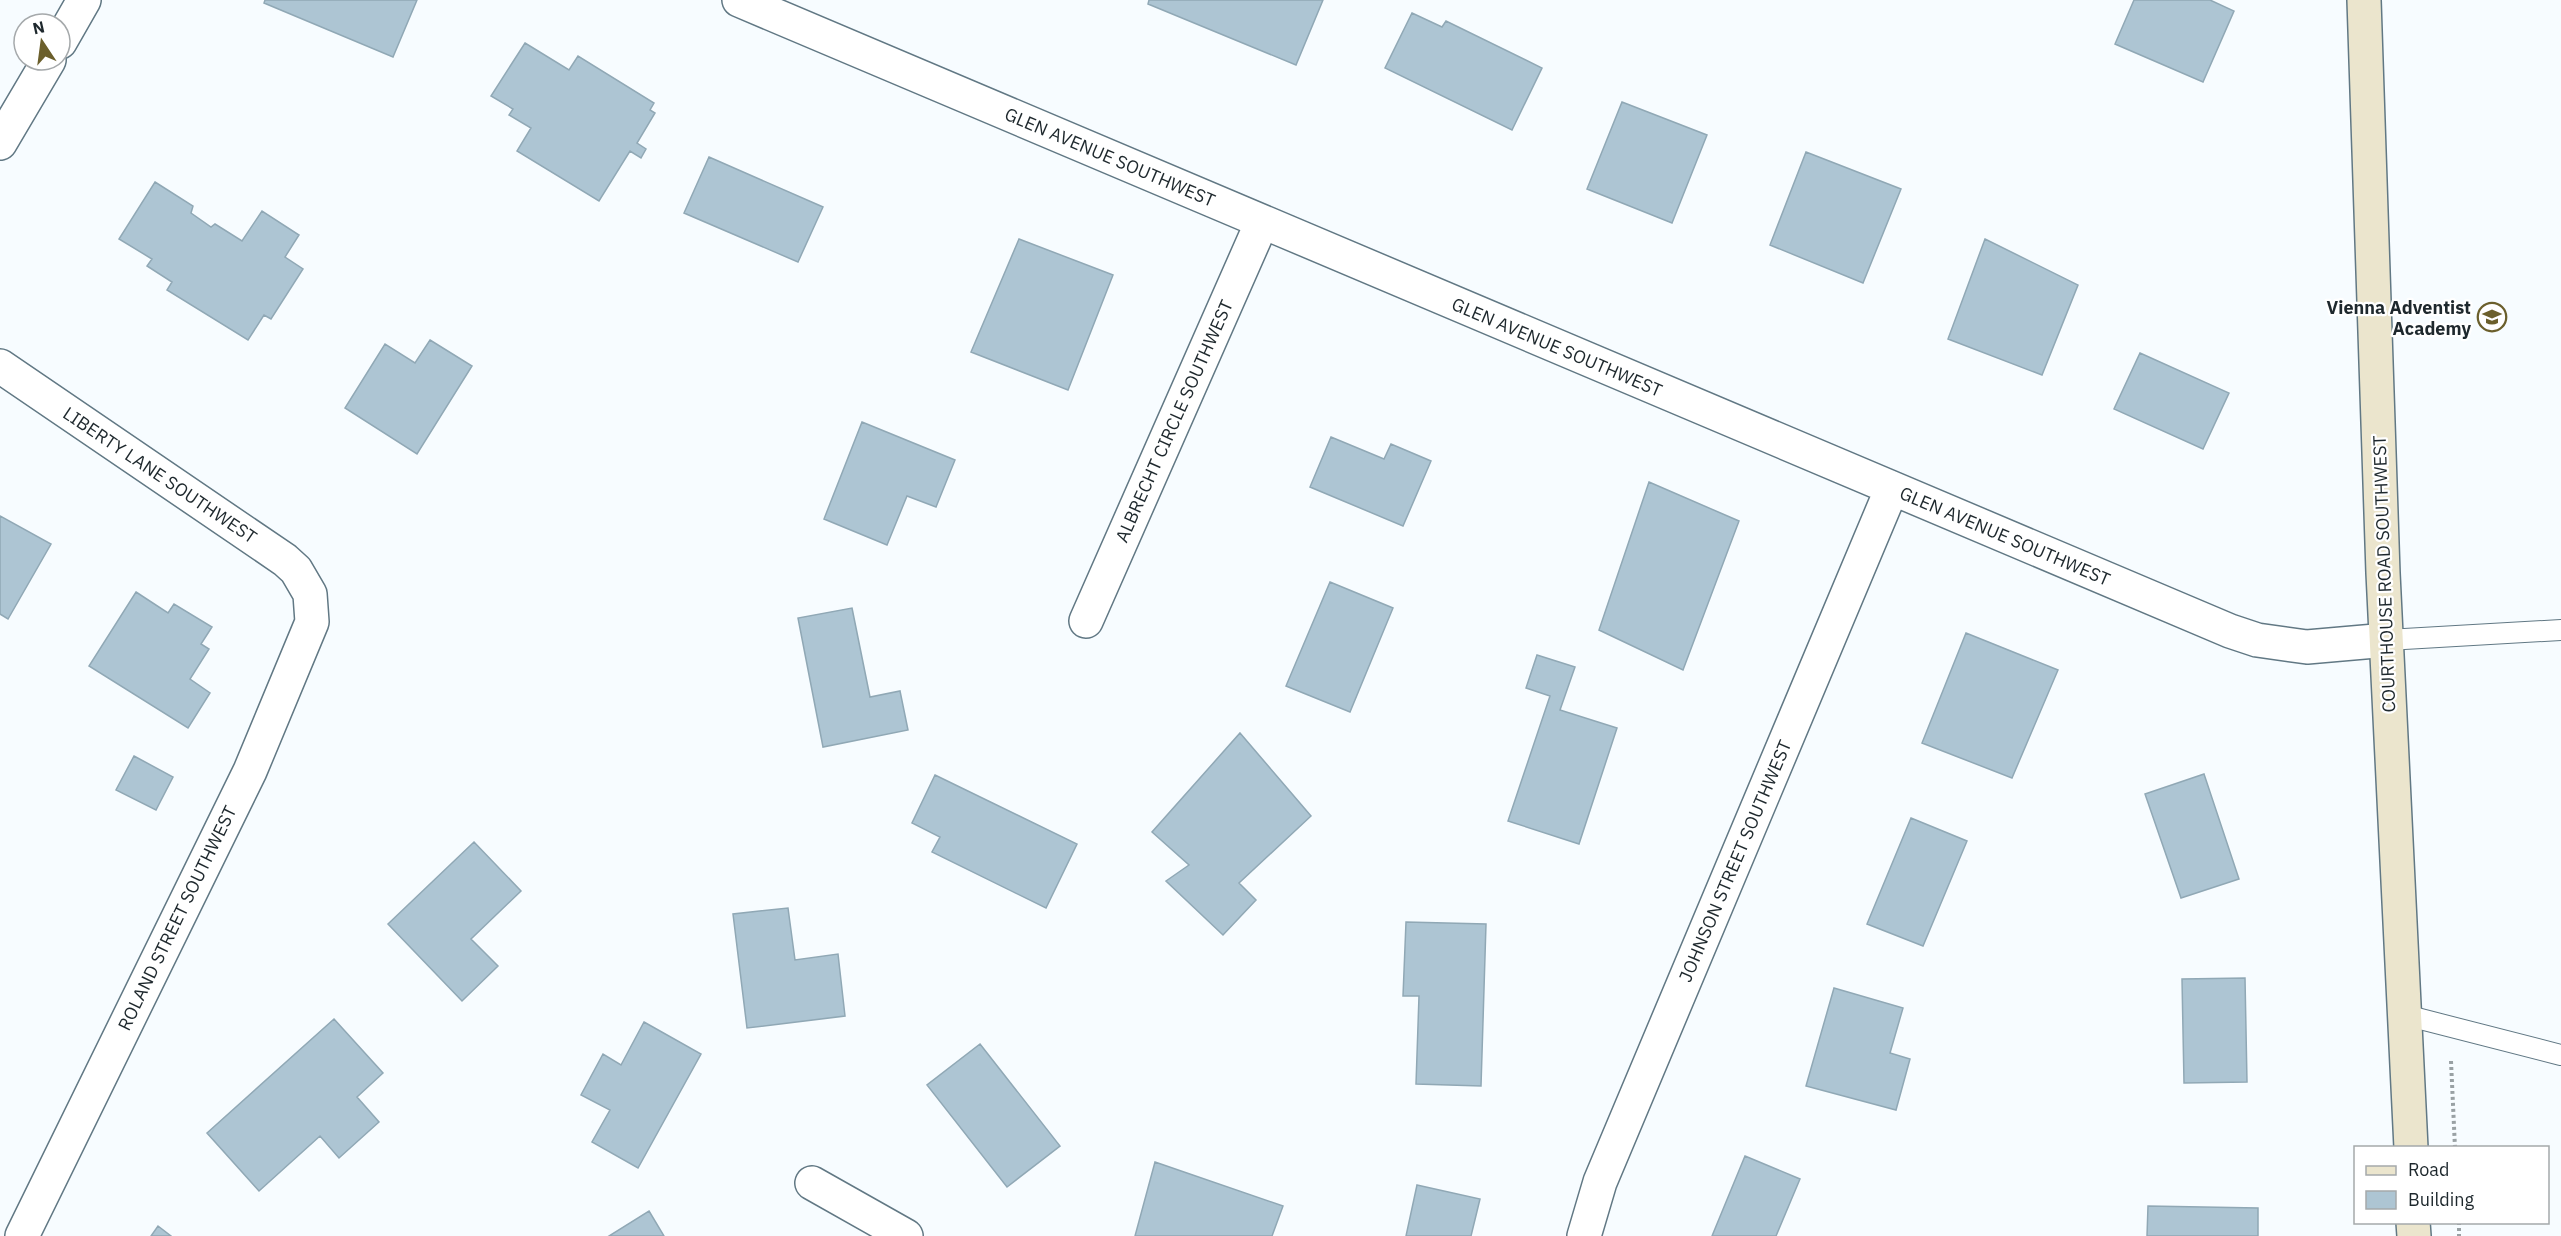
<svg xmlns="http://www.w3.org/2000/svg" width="2561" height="1236" font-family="'IBM Plex Sans',sans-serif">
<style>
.building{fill:#adc5d3;stroke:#90a8b5;stroke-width:1.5}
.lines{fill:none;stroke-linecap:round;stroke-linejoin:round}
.lane-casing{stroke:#617884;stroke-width:22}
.street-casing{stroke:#617884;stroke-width:36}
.secondary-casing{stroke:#617884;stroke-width:36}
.path{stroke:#99a1a4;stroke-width:4;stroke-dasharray:3 3;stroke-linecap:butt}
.lane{stroke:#fff;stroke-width:20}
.street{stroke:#fff;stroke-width:33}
.secondary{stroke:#ebe5cd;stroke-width:33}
.labels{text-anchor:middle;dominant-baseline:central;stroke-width:4.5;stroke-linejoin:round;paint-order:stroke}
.street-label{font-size:18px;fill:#1e282d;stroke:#fff}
.poi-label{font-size:18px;font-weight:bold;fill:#1e282d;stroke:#fff;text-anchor:end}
</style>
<rect width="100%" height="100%" fill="#f7fcff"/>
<!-- building -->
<path class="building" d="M265,0h152l-24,57 -129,-54z
M1149,0h174l-27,65 -148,-61z
M2134,0h76l24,11 -31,71 -88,-38z
M1412,13l30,14 4,-6 96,47 -30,62 -127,-62z
M525,43l44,27 9,-14 76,47 -4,7 5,3 -18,30 9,6 -5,9 -11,-7 -31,50 -82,-50 14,-23 -22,-13 4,-6 -22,-13z
M1622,102l85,33 -35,88 -85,-34z
M1806,152l95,37 -38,94 -93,-38z
M709,157l114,50 -25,55 -114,-49z
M155,182l38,24 -2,7 20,14 4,-3 27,17 20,-30 37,24 -14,22 18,12 -32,50 -7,-4 -16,25 -81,-50 5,-8 -25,-16 5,-7 -33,-20z
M1019,239l94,36 -45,115 -97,-38z
M1985,239l93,46 -36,90 -94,-36z
M430,340l42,26 -55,88 -72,-46 40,-64 30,19z
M2140,353l89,40 -26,56 -89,-40z
M862,422l93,38 -19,47 -29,-11 -20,49 -63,-26z
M1331,437l53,22 7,-15 40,17 -28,65 -93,-39z
M1649,482l90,39 -56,149 -84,-40z
M0,516l51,28 -43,75 -8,-5z
M1330,582l63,26 -43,104 -64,-26z
M136,592l32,21 6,-9 38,23 -11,17 8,5 -19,30 20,14 -22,35 -99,-62z
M852,608l18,89 30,-6 8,39 -85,17 -25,-129z
M1966,633l92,37 -46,108 -90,-35z
M1537,655l38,12 -15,43 57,18 -38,116 -71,-23 42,-125 -24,-8z
M1240,733l71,83 -72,67 17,17 -33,35 -57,-54 23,-16 -37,-33z
M134,756l39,21 -17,33 -40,-20z
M2204,774l35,105 -58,19 -36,-104z
M935,775l142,69 -31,64 -114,-56 8,-15 -28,-14z
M1911,818l56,23 -44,105 -56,-22z
M474,842l47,49 -50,48 27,27 -36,35 -74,-77z
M788,908l7,52 43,-6 7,62 -98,12 -14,-114z
M1406,922l80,2 -5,162 -65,-2 3,-88h-16z
M2245,978l2,104 -63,1 -2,-104z
M1834,988l69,20 -13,45 20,6 -14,51 -90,-24z
M334,1019l49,54 -26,24 22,25 -40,36 -19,-22 -61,55 -52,-58z
M644,1022l57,32 -63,114 -46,-26 18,-32 -29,-15 22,-41 18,11z
M980,1044l80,102 -53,41 -80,-102z
M1745,1156l55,23 -24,57h-64z
M1155,1162l128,44 -11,30h-137z
M1417,1185l63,14 -9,37h-65z
M2148,1206l110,2v28h-111z
M649,1211l15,25h-55z
M158,1226l13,10h-20z"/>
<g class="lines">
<!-- lane casing -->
<g class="lane-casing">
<path id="lane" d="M2387,640l174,-10
M2405,1015l156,40"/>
</g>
<!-- street casing -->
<g class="street-casing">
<path id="street" d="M739,0l1491,631 27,9 50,7 80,-7
M60,42l24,-42
M0,143l49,-83
M0,366l285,194 11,10 14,24 2,28 -62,149 -228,465
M1086,621l176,-399
M812,1183l94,53
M1584,1236l16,-54 292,-694"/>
</g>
<!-- secondary casing -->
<g class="secondary-casing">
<path id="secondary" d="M2364,0l19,573 28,575
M2413,1222l1,14"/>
</g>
<!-- path -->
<path class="path" d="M2451,1061l4,87
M2459,1222v14"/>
<!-- lane -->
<use href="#lane" class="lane"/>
<!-- street -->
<use href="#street" class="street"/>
<!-- secondary -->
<use href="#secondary" class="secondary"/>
</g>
<!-- icons -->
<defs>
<g id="school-ring" transform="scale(1.5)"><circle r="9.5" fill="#fff" stroke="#6b5f2c" stroke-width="1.5"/><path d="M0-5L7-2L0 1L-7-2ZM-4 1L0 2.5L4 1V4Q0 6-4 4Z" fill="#6b5f2c"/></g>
</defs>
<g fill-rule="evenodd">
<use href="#school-ring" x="2492" y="317"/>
</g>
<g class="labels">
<!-- street labels -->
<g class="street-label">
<text transform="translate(1110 157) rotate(23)">GLEN AVENUE SOUTHWEST</text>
<text transform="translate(1557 347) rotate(23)">GLEN AVENUE SOUTHWEST</text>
<text transform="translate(1174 421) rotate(-66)">ALBRECHT CIRCLE SOUTHWEST</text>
<text transform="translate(160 475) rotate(34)">LIBERTY LANE SOUTHWEST</text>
<text transform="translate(2005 536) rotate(23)">GLEN AVENUE SOUTHWEST</text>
<text transform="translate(2384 574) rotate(-92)">COURTHOUSE ROAD SOUTHWEST</text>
<text transform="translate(1735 861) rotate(-67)">JOHNSON STREET SOUTHWEST</text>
<text transform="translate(177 918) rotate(-64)">ROLAND STREET SOUTHWEST</text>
</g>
<!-- poi labels -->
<g class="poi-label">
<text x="2471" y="307">Vienna Adventist<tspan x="2471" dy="21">Academy</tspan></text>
</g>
</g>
<!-- legend -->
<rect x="2354" y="1146" width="195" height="78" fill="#ffffff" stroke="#a5a9ab" stroke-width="1.5"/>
<rect x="2366" y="1166" width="30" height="9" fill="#ebe5cd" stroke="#a5a9ab" stroke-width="1.5"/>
<text x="2408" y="1176" font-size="18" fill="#1e282d">Road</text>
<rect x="2366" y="1191" width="30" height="18" fill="#adc5d3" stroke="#a5a9ab" stroke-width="1.5"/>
<text x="2408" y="1206" font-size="18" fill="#1e282d">Building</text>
<!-- north arrow -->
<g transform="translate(42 42) rotate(347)"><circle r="28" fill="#ffffff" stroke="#a5a9ab" stroke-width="1.5"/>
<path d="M0-4.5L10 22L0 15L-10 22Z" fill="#6b5f2c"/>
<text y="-9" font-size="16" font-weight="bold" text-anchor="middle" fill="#1e282d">N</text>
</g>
</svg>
